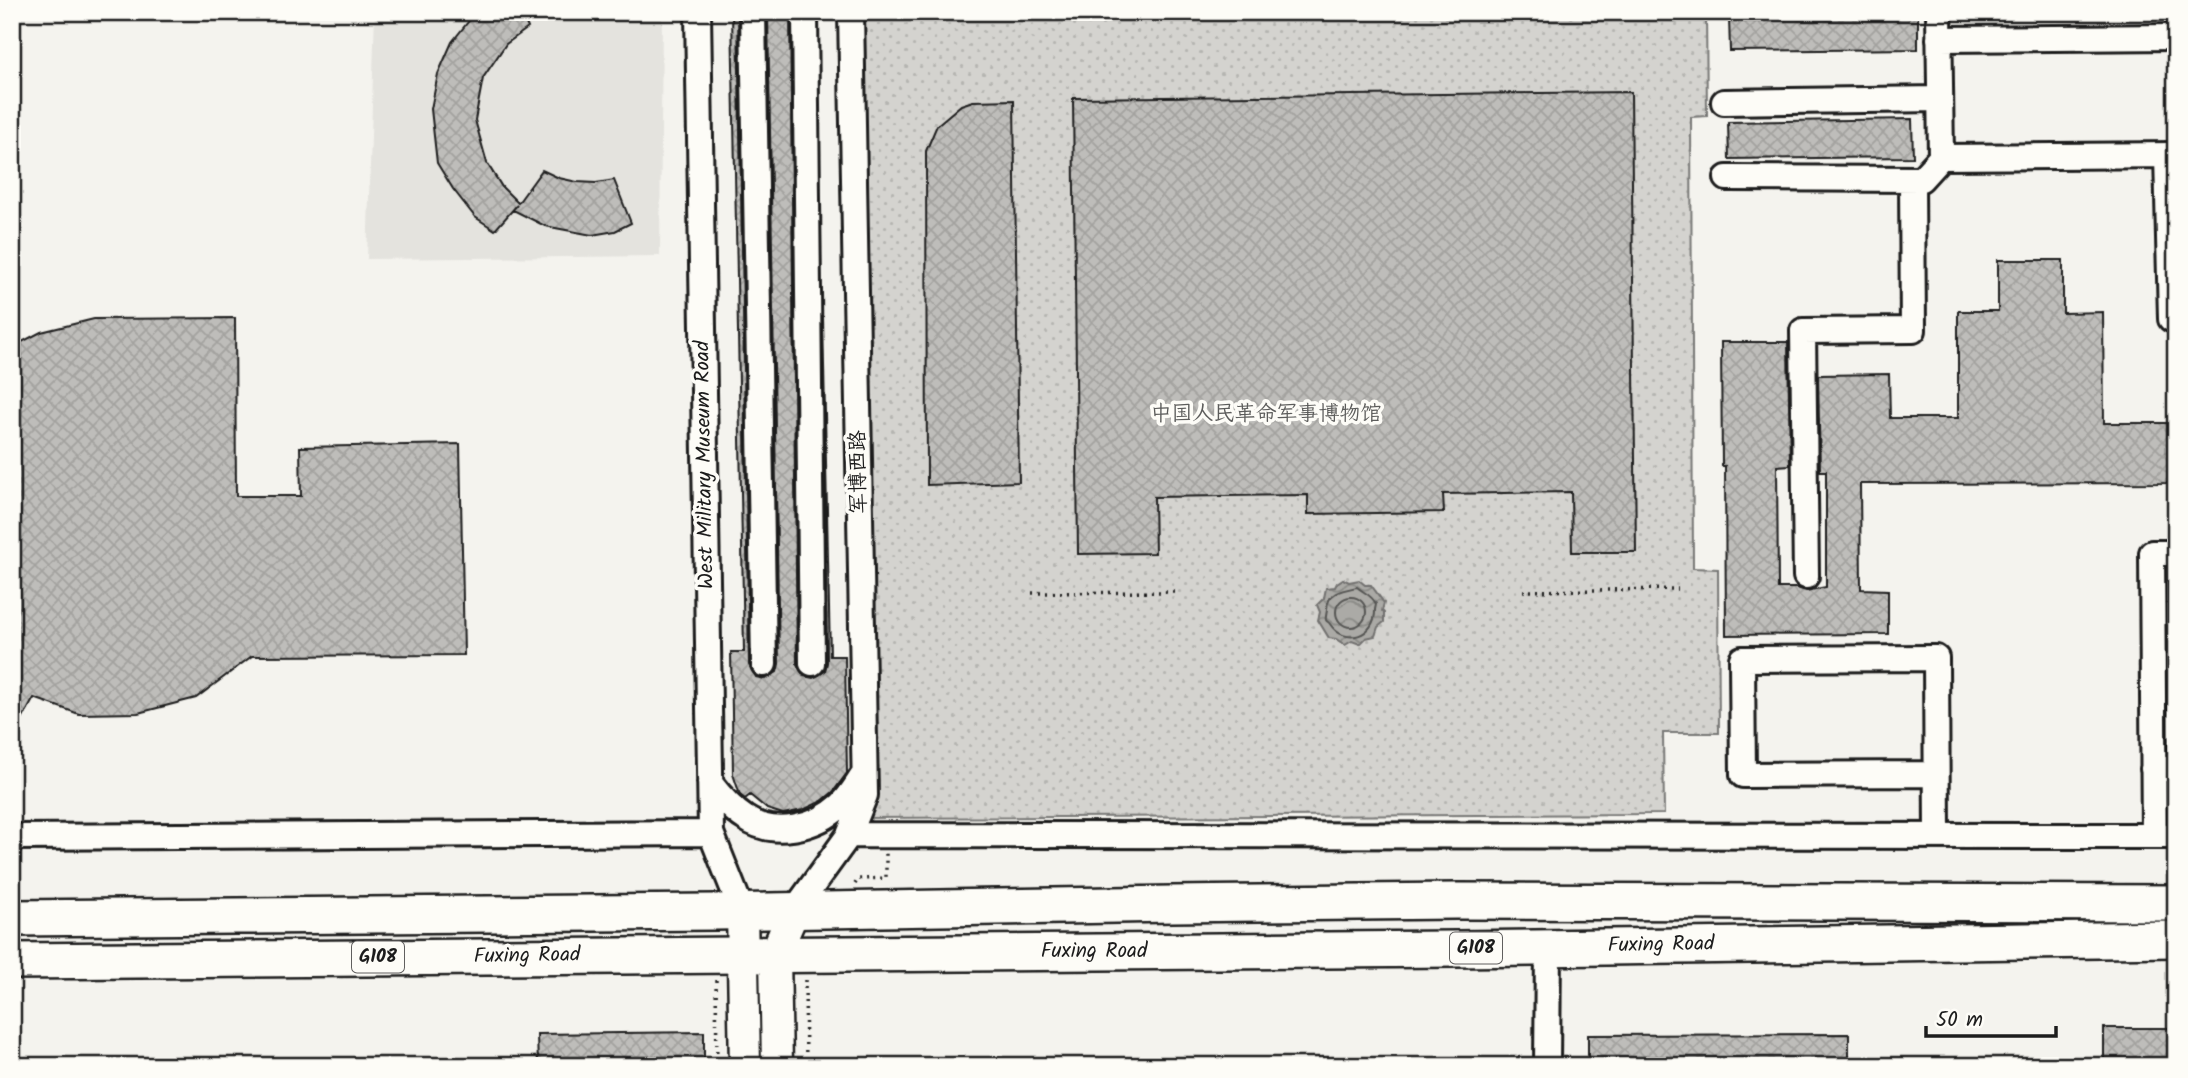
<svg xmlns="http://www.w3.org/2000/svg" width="2188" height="1078" font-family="Kalam,'LXGW WenKai TC',sans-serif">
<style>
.built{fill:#e4e3de}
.park{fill:url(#park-dots);stroke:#787876;stroke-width:2}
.water{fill:url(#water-waves);stroke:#72716f;stroke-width:2}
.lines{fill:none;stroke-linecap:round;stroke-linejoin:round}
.shore{stroke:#555553;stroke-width:2}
.building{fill:url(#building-cross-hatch);stroke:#1c1c1c;stroke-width:2}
.minor-casing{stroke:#1c1c1c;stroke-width:30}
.major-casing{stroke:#1c1c1c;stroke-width:35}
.highway-casing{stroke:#1c1c1c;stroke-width:40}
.path{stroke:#1c1c1c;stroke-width:3.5;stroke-dasharray:2 5;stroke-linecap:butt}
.minor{stroke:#fdfcf7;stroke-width:24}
.major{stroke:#fdfcf7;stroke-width:30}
.highway{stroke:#fdfcf7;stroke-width:35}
.labels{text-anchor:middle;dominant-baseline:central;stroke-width:7;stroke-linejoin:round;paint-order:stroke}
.shield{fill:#fdfcf7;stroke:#605f5e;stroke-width:2}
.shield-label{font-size:19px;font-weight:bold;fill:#1c1c1c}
.park-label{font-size:21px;fill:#5c5c5b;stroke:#fdfcf7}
.street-label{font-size:21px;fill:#1c1c1c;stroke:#fdfcf7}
</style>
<defs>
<pattern id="park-dots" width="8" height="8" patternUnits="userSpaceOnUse" patternTransform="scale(1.75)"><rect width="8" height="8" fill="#d4d3cf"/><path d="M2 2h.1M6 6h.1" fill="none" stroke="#b5b5b1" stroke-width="1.8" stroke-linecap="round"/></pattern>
<pattern id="water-waves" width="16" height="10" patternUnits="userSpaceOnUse" patternTransform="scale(1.75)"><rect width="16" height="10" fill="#abaaa6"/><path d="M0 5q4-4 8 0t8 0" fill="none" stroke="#8a8a86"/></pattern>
<pattern id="building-cross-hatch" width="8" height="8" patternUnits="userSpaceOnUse" patternTransform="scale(1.75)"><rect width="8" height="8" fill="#bebdba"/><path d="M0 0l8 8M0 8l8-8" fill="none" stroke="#a3a29f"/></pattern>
</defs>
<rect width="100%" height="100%" fill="#f4f3ee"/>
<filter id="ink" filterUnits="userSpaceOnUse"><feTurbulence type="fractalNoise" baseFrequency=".0143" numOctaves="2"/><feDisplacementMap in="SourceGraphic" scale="14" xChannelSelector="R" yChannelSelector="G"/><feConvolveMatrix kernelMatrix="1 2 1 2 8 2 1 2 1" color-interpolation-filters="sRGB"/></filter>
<g filter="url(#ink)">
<!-- built -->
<path class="built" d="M375,12h287l-2,244 -293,3z"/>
<!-- park -->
<path class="park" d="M862,12h844l1,104 -16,1 2,451 25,1 1,164h-56l1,81 -800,4z"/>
<!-- water -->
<path class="water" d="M1343,579l6,3 10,-2 6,5h6l13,18 -2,8 2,2v9l-6,5 -3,9 -9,2 -6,6 -8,-3 -7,4 -9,-6 -7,-1 -11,-18 2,-8 -3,-7 7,-7 2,-10 9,-1 2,-4z"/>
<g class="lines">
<!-- shore -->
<path class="shore" d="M1357,587c7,6 15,8 19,17 0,2 -1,4 -1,6 1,26 -30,37 -45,14 -1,-2 -3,-2 -4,-4 -1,-3 1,-7 1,-11 0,-17 16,-19 30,-22z
M1336 612a15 15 0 1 1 30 0a15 15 0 1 1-30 0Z"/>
</g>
<!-- building -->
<path class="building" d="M476,12h45l7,16 -22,16 -23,34 -8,42 12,43 15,24 16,16 24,-33 17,8 18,4 19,1 18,-3 17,43 -16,8 -23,4 -47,-9 -32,-16 4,-5 -22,25 -20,-13 -22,-28 -16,-26 -6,-54 7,-35 14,-32z
M732,12h6l11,653 7,12 9,2 12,-7 2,-8 -11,-652h22l7,652 7,12 9,2 12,-7 2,-8 -4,-347 7,340h15l2,117 -14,19 -11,9 -19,9 -20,4 -16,-5 -17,-14 -5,4 -5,-4 -7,-21 -2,-122h13z
M1918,15v34l-188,2 -1,-34z
M1631,92l5,460h-64l-1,-60 -128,2 1,18 -136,2v-19l-154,2 1,56 -77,1 -5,-456z
M1014,100l5,382 -92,3 -1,-334 11,-26 24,-20 12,-4z
M1912,119l1,38 -184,2 -1,-37z
M1998,260h65v53l40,-1 1,111h72v60l-316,1 1,105 27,1v44l-162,1 -1,-169h-3l-1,-124h67l2,123 -13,1 1,122h19l9,3 20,-4v-116h-6l-2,-96 71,-1 1,44h68v-107h40z
M235,318l1,178h65l-1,-49 160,-3 4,211 -212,1 -56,42 -58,15 -59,1 -45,-16 -22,40v-391l29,-15 53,-13z
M2104,1028h72v38h-72z
M704,1032v34h-166l-1,-32z
M1849,1034v32h-261v-31z"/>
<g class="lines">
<!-- minor casing -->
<g class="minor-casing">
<path id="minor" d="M698,12l13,821 31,78
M753,12l11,652
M805,12l7,651
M1939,12l2,145 235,-2
M1939,39l237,-2
M1724,102l216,-3
M2167,155l4,164h5
M1727,178l194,1 20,-22
M1806,576l-3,-245 110,-1 -1,-151
M2153,769h23
M1936,774l-193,1 -1,-116 194,-1 1,178
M710,783c10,13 21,26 35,35 29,20 71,10 96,-13 9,-8 16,-21 23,-31
M849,835l1327,1
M2154,836l-2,-283h24
M12,837l699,-4
M794,911l55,-76 16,-40 -14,-783
M1547,1066l1,-119"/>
</g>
<!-- major casing -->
<g class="major-casing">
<path id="major" d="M742,911l3,155
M777,1066l-2,-112 19,-43"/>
</g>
<!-- highway casing -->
<g class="highway-casing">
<path id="highway" d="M12,918l704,-6 456,-8 284,-3 720,2
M12,961l1444,-12 720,-10"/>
</g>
<!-- path -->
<path class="path" d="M1523,591l155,-2
M1032,593l143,-1
M855,884l3,-5 28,-1v-25
M716,980l1,86
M805,980l1,86"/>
<!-- minor -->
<use href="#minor" class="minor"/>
<!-- major -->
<use href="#major" class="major"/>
<!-- highway -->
<use href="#highway" class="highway"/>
</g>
</g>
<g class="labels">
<!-- shield labels -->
<g class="shield">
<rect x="1450" y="932.5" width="52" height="31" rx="5"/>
<rect x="352" y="941.5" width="52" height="31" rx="5"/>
</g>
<g class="shield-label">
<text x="1476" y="948">G108</text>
<text x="378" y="957">G108</text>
</g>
<!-- park labels -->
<g class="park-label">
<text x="1266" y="414">中国人民革命军事博物馆</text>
</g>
<!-- street labels -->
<g class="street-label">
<text transform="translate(705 465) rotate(-91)">West Military Museum Road</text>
<text transform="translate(859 472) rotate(-91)">军博西路</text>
<text transform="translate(1661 945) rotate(-1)">Fuxing Road</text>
<text x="1094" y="951">Fuxing Road</text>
<text transform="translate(527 956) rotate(-1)">Fuxing Road</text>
</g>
</g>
<!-- margin -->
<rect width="2188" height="1078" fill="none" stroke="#fdfcf7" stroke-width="42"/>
<rect x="21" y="21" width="2146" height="1036" fill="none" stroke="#1c1c1c" stroke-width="2.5" filter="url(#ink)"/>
<!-- scale -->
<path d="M1926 1026v10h130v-10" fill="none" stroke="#1c1c1c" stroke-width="3.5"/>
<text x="1936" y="1026" font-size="21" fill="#1c1c1c" stroke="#fdfcf7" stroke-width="5" paint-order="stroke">50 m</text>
</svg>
